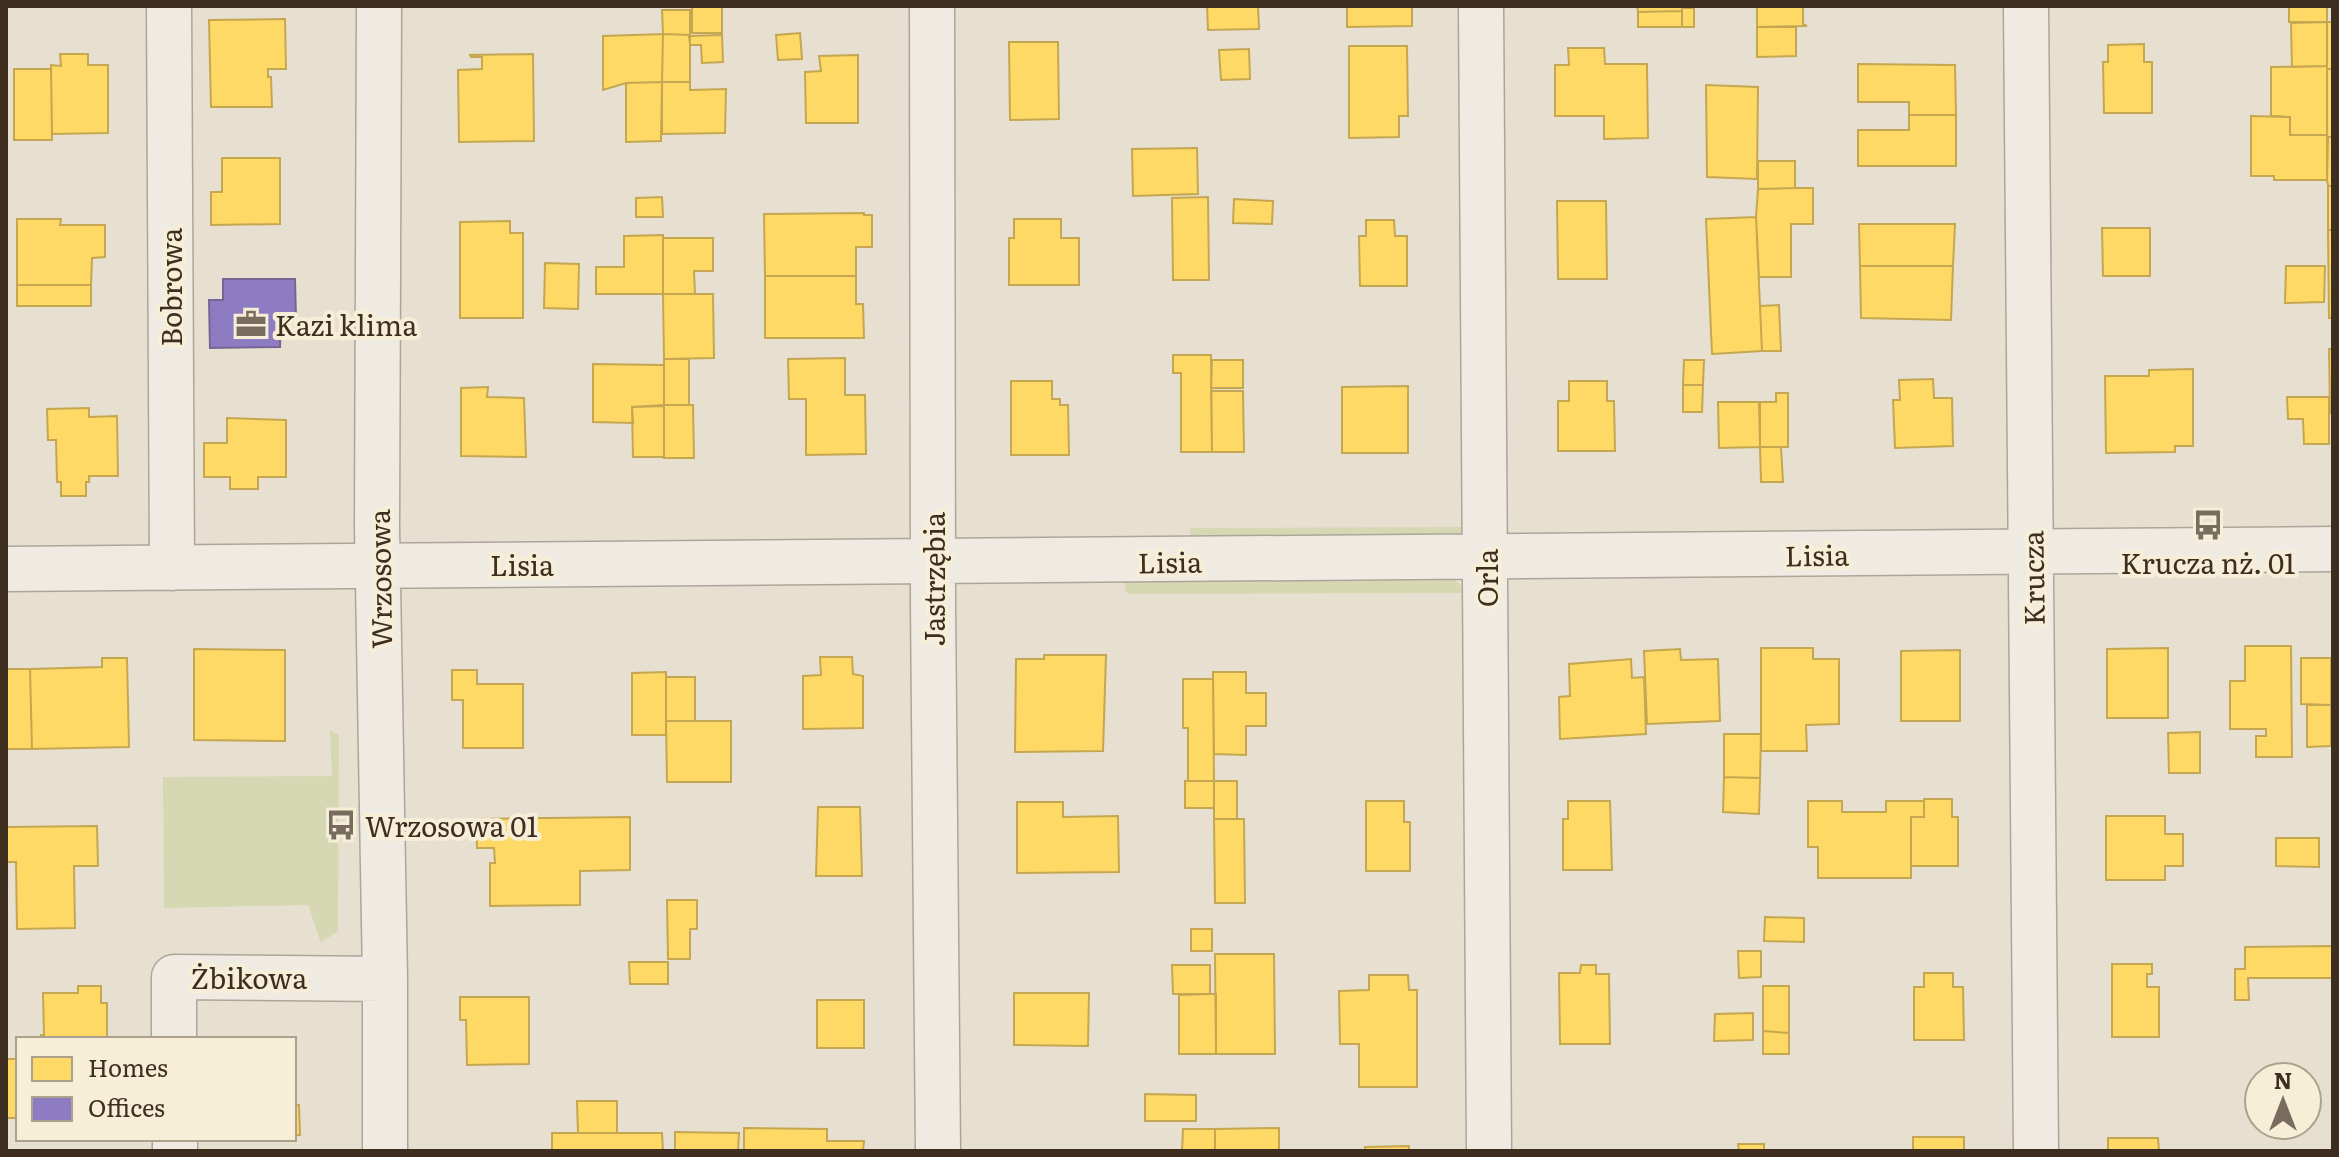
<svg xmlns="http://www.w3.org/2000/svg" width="2339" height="1157" font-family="Literata,serif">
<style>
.green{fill:#d6d7b3}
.homes{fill:#ffd966;stroke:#c5a651;stroke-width:2}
.offices{fill:#8e7cc3;stroke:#766592;stroke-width:2}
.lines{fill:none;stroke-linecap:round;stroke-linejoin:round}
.minor-casing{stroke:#ada599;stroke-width:47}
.minor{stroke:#efebe3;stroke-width:44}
.labels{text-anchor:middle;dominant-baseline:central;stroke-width:8;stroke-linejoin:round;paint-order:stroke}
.street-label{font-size:28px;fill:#3d2e20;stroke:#f7eed8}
.poi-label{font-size:28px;fill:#3d2e20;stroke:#f7eed8;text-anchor:start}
</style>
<rect width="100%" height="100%" fill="#e7e0d1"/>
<!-- green -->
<path class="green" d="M1465,527l-6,10 -265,2 -4,-5v-6z
M1454,580l6,4 4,9 -335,1 -4,-4v-8z
M330,730l9,5 -1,196 -17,12 -13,-38 -144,3 -1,-131 169,-1z"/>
<!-- homes -->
<path class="homes" d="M1207,6h51l1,23 -51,1z
M1347,6h65v20l-65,1z
M1637,6h45v5l-44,1z
M1757,6h46v18l4,2 -50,1z
M2289,6h38v16h-38z
M692,7h30v26h-30z
M1682,8h12v19h-12z
M662,10h28v25l-27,-1z
M1682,11v16h-44v-15z
M285,19l1,50h-18v8h3l1,30h-61l-2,-87z
M2327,22v44l-35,1 -1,-44z
M2327,22h6v47h-6z
M1757,27h39v29l-39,1z
M800,33l2,26 -24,1 -2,-25z
M663,34l-1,48 -36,1 -23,7v-54z
M663,34l27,1v47h-28z
M722,35l1,27 -21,1 -1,-18h-11l-1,-9z
M1009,42h49l1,77 -49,1z
M2144,44v18h8v51h-48l-1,-51h5v-17z
M1349,46h58l1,70h-9v21l-50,1z
M1568,48h36l1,16h42l1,74 -44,1v-23h-49v-51h14z
M1249,49l1,30 -29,1 -2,-30z
M60,54h28v11h20v68l-56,1 -1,-69 10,1z
M533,54l1,87 -75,1 -1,-72 24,-1v-12h-11l-1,-2z
M858,55v68h-52l-1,-51 16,-1 -2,-15z
M1858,64l97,1 1,50h-47v-13h-51z
M2327,66v69h-37v-18l-19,-1v-49z
M14,69h37l1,71h-38z
M2327,69h6v68h-5l-1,-2z
M662,82l-1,59 -35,1v-59z
M662,82h28v8l36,-1 -1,44 -63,1z
M1706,85l52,2 -1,92 -50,-2z
M1909,115h47v51h-98v-36h51z
M2251,116l39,1v18h37v45h-53v-4h-23z
M2328,137h5v49h-5l-1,-6z
M1197,148l1,46 -65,2 -1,-47z
M222,158h58v66l-69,1v-33h11z
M1758,161h37v27l-37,1z
M2328,186h5v44h-5z
M1795,188h18v36h-22v53h-32l-3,-60 2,-28z
M662,197l1,20h-27v-19z
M1208,197l1,83h-36l-1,-82z
M1234,199l39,2 -1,23 -39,-1z
M1557,201h49l1,78h-49z
M864,213v2h8v32h-16v29h-91l-1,-62z
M1756,217l6,134 -50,3 -6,-135z
M17,219h44l-1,6h45v32l-13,1 -1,27h-74z
M1014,219h47v19h18v47h-70v-47h5z
M1366,220h28l1,16h12v50h-47l-1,-50h7z
M510,221v12h13v85h-63v-96z
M1859,224h96l-2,42h-93z
M2102,228h48v48h-47z
M2328,230h5v88h-4z
M663,235v59h-67v-27h28v-31z
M663,238h50v33h-19l1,23h-32z
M545,263l34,1 -1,45 -34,-1z
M1860,266h93l-2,54 -90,-2z
M2286,266h39l-1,36 -39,1z
M765,276h91v28h7l1,34h-99z
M17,285h74v21h-74z
M663,294h50l1,64 -50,1z
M1779,305l2,46h-19l-2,-45z
M2329,349h4v64h-3z
M1173,355h38l1,97h-31v-79h-8z
M845,358v37h20l1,59 -60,1v-56h-17l-1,-40z
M664,359h25v46h-25z
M1212,360h31v28h-32z
M1684,360h20l-1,25h-20z
M593,364l71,1v40l-32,2 1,16 -40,-1z
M2193,369v77h-18v6l-69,1 -1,-77h44v-6z
M1933,379l1,19h18l1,48 -58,2 -2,-48h7l-1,-20z
M1011,381h41v18h8v6h8l1,50h-58z
M1569,381h38v20h7l1,50h-57v-50h11z
M1683,385h20l-1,27h-19z
M1408,386v67h-66v-66z
M488,387l-1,10 37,1 2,59 -65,-1v-68z
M1211,391h32l1,61h-32z
M1776,393h12v54h-28v-45h16z
M2287,397h42v47h-25l-1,-25h-15z
M1718,402h41l1,45 -41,1z
M664,405h29l1,53h-30z
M664,406v51h-31l-1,-50z
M89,408v9l28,-1 1,60h-29v6h-3v14h-25v-14h-4l-1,-42h-8l-1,-31z
M227,418l59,2v57h-28v12h-28v-12h-26v-34h23z
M1760,447h21l2,35h-22z
M2245,646h46l1,111h-36v-21h10v-7h-36v-48h15z
M1761,648h52v11h26v65l-33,1 1,26h-46z
M2168,648v70h-61v-69z
M194,649l91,1v91l-91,-1z
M1680,649l1,11 37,-1 2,62 -73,3 -3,-73z
M1960,650v71h-59v-70z
M1044,655h62l-3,96 -88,1 1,-93h28z
M820,657h32l1,17 10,2v52l-60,1v-53l18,-1z
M102,658h25l2,89 -97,2 -2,-80 72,-2z
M2301,658h30v47l-30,-1z
M1631,659l1,19 12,-1 2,57 -86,5 -1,-42 11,-1 -1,-32z
M6,669h24l2,80h-26z
M452,670h25v14h46v64h-60v-48h-11z
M666,672v63h-34v-62z
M1213,672h33v21h20v33h-20v29l-32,-1z
M666,677h29v44h-29z
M1183,679h30l1,102h-26v-53h-5z
M2307,705h24v41l-24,1z
M666,721h65v61h-64z
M2200,732v41h-31l-1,-40z
M1724,734h37l-1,44 -36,-1z
M1724,777l36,1 -1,36 -36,-2z
M1185,781h29v27h-29z
M1214,781h23v38h-23z
M1924,799h28v18h6v49h-47v-49h13z
M1366,801h38v21h6v49h-44z
M1568,801h42l2,69h-49v-51h5z
M1808,801h34v11h44v-11h38v16h-13v61h-93v-31h-10z
M1017,802h46v15l55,-1 1,56 -102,1z
M818,807h42l2,69h-46z
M2106,816h59v18h18v32h-18v14h-59z
M630,817v53l-50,1v34l-90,1v-43h5l-1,-15h-17l-1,-29z
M1214,819h30l1,84h-30z
M97,826l1,40h-24l1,62 -58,1 -1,-67h-10v-35z
M2276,838h43v29l-43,-1z
M667,900h30v29h-7v30h-22z
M1765,917l39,1v24l-40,-1z
M1191,929h21v22h-21z
M2332,946v32h-84l1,22h-14v-31h10v-22z
M1738,951h23v26l-22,1z
M1215,954h59l1,100h-59z
M629,962h39v22h-38z
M2112,964h40v10h-5v13h12v50h-47z
M1172,965h38v29h-37z
M1581,965h15v9h13l1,70h-50l-1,-71h21z
M1924,973h29v14h10l1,53h-50v-53h10z
M1369,975h39l1,15h8v97h-58v-43h-19l-1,-53 30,-1z
M78,986h23v17h6v36h-66v-4h3l-1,-42h35z
M1763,986h26v47l-26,-2z
M1014,993h75l-1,53 -74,-1z
M1210,994h6v60h-37v-59z
M460,997h69v67l-62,1 -1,-45h-6z
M817,1000h47v48h-47z
M1753,1013v27l-39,1 1,-27z
M1763,1031l26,2v21h-26z
M6,1059h12v59h-12z
M1145,1094l51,1v26h-51z
M577,1101h40v32h-39z
M294,1105h5l1,30h-6z
M744,1128l83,1v12h37l-1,10h-119z
M1279,1128v23h-64v-22z
M1183,1129h32v22h-33z
M675,1132l64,1 -1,18h-63z
M552,1133h110l1,18h-111z
M1913,1137h51v14h-51z
M2108,1138h50l1,13h-51z
M1738,1144h26v7h-25z
M1409,1146v5h-44v-4z"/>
<!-- offices -->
<path class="offices" d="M223,279h72l1,41h-15l-1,27 -70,1 -1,-48h14z"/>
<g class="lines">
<!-- minor casing -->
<g class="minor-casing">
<path id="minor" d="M169,6l3,562
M379,6l-2,521 8,452v172
M932,6l1,597 5,548
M1481,6l8,1145
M2026,6l10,1145
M6,569l2327,-20
M174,1039v-62l211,2
M175,1139v12"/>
</g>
<!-- minor -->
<use href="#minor" class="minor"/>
</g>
<!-- icons -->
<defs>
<g id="office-bare" transform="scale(2.4)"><path d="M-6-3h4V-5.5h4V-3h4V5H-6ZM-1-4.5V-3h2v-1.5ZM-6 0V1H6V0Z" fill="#786c5e" stroke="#f7eed8" stroke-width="2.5" paint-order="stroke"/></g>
<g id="bus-bare" transform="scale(2.4)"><path d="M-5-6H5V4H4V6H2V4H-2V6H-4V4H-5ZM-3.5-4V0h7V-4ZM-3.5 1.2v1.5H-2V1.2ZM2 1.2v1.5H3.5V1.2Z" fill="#786c5e" stroke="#f7eed8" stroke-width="2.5" paint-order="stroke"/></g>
</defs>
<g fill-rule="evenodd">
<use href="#office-bare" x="251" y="324"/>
<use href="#bus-bare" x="2208" y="525"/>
<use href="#bus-bare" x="341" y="825"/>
</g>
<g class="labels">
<!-- street labels -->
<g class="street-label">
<text transform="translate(170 287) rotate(-90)">Bobrowa</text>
<text transform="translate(1817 554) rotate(-1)">Lisia</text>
<text transform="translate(1170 561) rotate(-1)">Lisia</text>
<text x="522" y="564">Lisia</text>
<text transform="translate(1486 578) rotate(-90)">Orla</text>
<text transform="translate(2032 578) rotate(-91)">Krucza</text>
<text transform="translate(379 579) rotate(-91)">Wrzosowa</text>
<text transform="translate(933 579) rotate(-90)">Jastrzębia</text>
<text x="249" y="977">Żbikowa</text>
</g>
<!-- poi labels -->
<g class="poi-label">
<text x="275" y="324">Kazi klima</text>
<text x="2208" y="562" text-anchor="middle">Krucza nż. 01</text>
<text x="365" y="825">Wrzosowa 01</text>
</g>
</g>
<!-- border -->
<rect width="2339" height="1157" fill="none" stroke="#3d2e20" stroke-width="16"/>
<!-- legend -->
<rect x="16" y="1037" width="280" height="104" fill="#f7eed8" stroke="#ada18e" stroke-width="2"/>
<rect x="32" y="1057" width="40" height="24" fill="#ffd966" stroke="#ada18e" stroke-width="2"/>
<text x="88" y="1077" font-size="24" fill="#3d2e20">Homes</text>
<rect x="32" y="1097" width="40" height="24" fill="#8e7cc3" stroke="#ada18e" stroke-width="2"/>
<text x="88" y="1117" font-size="24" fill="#3d2e20">Offices</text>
<!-- north arrow -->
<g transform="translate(2283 1101)"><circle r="38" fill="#f7eed8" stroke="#ada18e" stroke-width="2"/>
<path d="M0-6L14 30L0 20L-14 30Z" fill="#786c5e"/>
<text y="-12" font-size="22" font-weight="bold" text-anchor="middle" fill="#3d2e20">N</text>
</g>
</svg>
